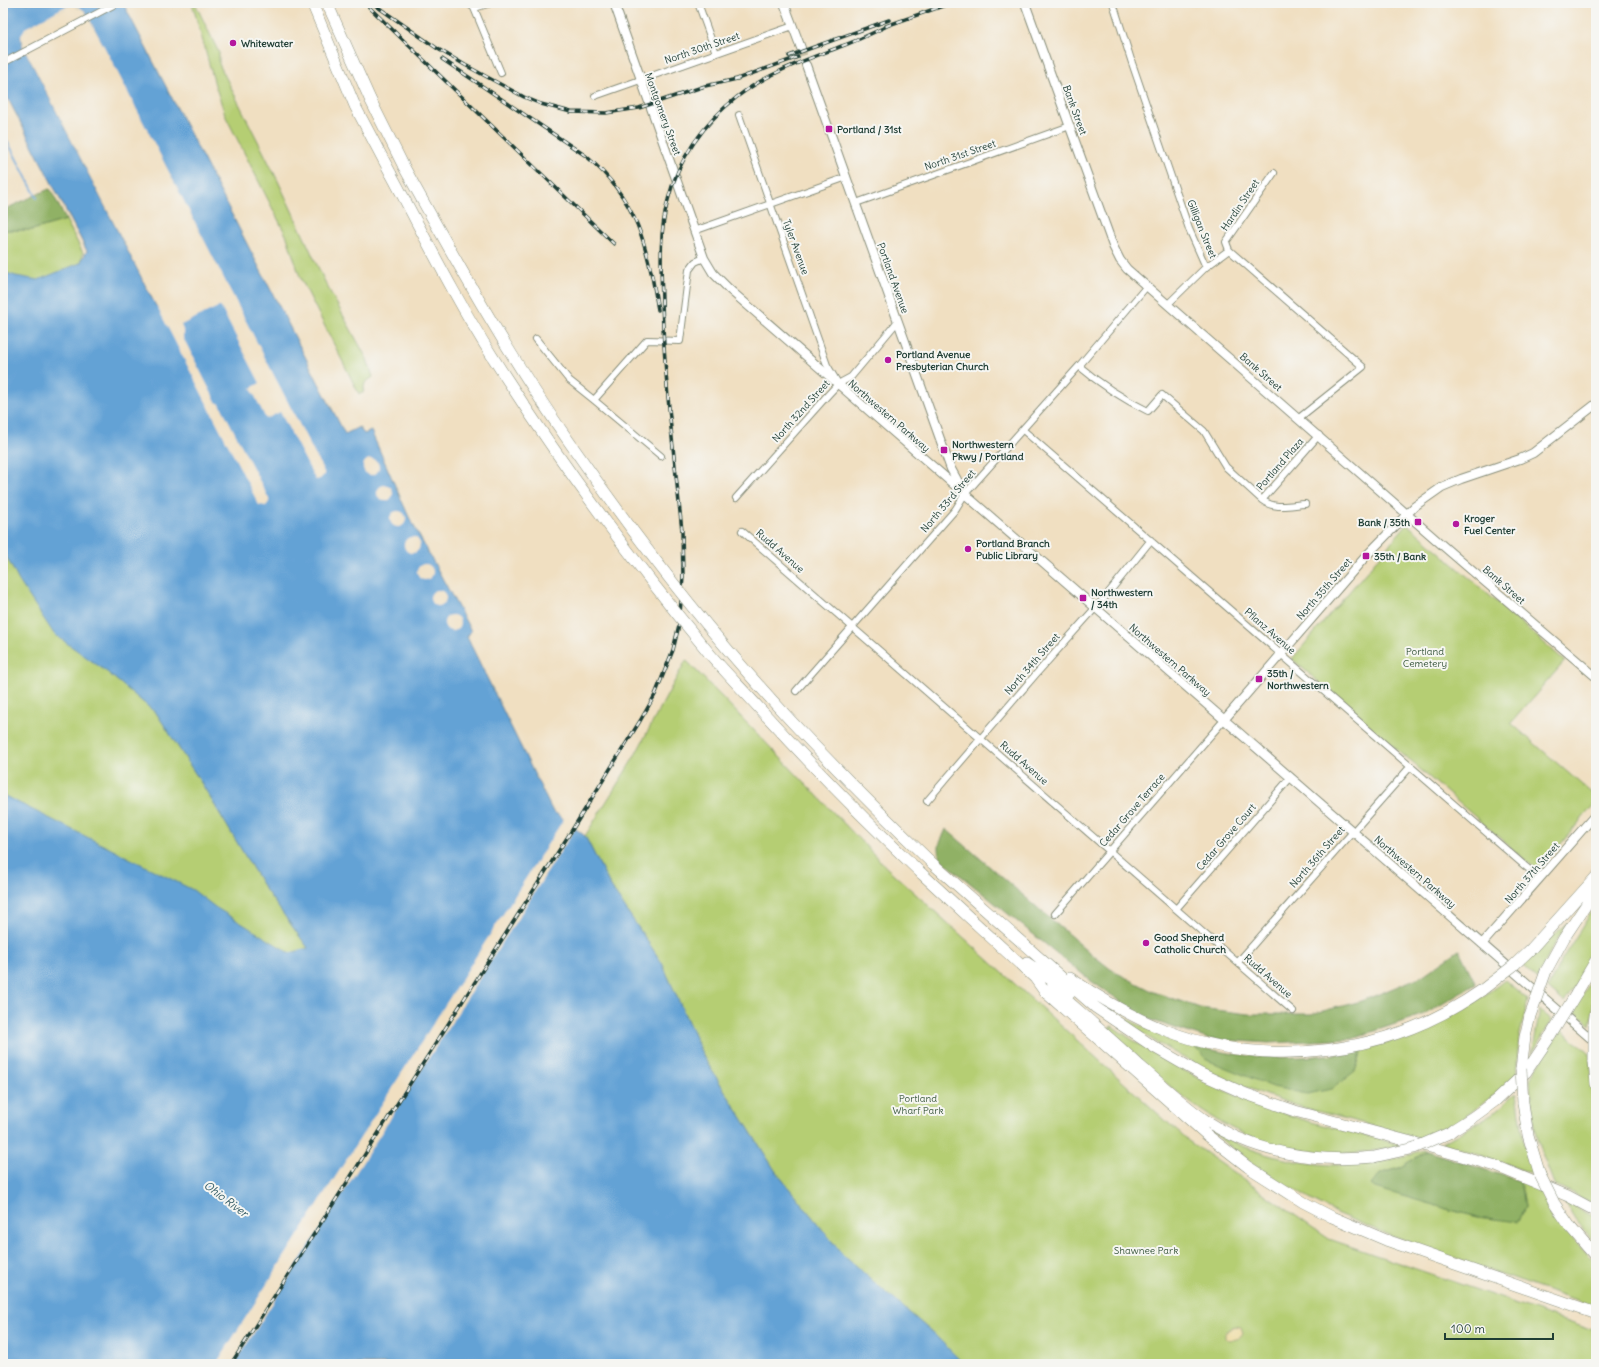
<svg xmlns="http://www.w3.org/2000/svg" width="1599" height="1367" font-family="Delius,sans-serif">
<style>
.green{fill:#b5ce73;stroke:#6a8654}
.forest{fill:#90b165;stroke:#58774c}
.sand{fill:#eeda9e;stroke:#868c69}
.water{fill:#63a2d5;stroke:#417084;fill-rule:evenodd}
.pier{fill:#f0dfc1;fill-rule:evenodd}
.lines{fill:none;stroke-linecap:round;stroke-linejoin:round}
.stream{stroke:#63a2d5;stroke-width:2}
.secondary-tunnel{stroke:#c6bfa5;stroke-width:8;stroke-dasharray:8 4;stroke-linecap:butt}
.street-casing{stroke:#888e7a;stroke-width:8}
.secondary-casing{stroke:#888e7a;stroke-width:10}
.highway-casing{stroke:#888e7a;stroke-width:12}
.street{stroke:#fff;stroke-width:6}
.secondary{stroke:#fff;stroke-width:8}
.highway{stroke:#fff;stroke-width:11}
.rail-casing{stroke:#1f3d34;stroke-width:3.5}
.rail{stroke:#f6f6f2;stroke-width:2;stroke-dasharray:6;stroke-linecap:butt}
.highway-bridge-casing{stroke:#888e7a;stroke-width:12;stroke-linecap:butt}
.highway-bridge{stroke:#fff;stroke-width:11}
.poi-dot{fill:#b5179e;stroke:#f6f6f2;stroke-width:1.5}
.labels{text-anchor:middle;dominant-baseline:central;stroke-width:4;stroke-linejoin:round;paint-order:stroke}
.poi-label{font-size:10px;font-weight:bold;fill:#1f3d34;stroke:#f6f6f2;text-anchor:start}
.street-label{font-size:10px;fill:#1f3d34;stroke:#f6f6f2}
.park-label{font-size:10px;fill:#3d5a41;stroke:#f6f6f2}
.water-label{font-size:11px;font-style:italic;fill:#335b64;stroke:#f6f6f2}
</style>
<rect width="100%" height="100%" fill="#f6f6f2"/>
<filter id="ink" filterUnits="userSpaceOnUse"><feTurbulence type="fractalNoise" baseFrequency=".025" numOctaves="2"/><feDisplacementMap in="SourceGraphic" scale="8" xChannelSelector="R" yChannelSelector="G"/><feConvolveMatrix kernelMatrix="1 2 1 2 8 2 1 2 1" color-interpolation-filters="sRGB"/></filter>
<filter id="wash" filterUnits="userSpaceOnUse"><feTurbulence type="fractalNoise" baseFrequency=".012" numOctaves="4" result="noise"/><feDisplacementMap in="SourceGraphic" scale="16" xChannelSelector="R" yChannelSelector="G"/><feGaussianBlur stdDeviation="0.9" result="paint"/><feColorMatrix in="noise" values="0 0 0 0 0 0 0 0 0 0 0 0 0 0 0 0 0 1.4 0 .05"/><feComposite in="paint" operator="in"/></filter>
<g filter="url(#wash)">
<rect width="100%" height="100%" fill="#f0dfc1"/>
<!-- green -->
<path class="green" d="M192,3h3l24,50v11l59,117 48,103 41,75 6,18 -8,6 -2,10 -4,1 -59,-117 -13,-40 -61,-120 -11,-32z
M66,220l17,33 -2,10 18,37 -96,-8v-62h29z
M3,497l154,217 45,70 63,105 59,80 -321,-146z
M1407,524l158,137 -54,62 85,74v5l-58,69 -246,-212z
M686,660l201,208 300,272 142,99 267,92v33h-632l-30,-30 -91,-79 -67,-83 -72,-114 -42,-95 -51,-76 -26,-51 48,-77z
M1596,905v49l-23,37h-2l-7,11 -16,-14 14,-29z
M1567,923l-20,35 -10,21 -15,-14z
M1596,973v21l-6,31 -17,-15z
M1505,980l23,20 -9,38 -3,38 -10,10 -57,43 -28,10 -123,-33 -40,-14 -39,-16 -37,-19 -36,-21 -34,-24 1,-1 22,12 30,13 30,10 12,14 148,11 8,-22c53,-13 100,-36 142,-69z
M1540,1010l12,10 -20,34z
M1112,1026c51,36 105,64 164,85 41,14 83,23 126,34 -30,8 -52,9 -82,7 -93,-7 -145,-58 -208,-120l-3,-4z
M1561,1029l28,24 7,48v104l-42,-21 -12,-31 -6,-21 -5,-31 -1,-22z
M1515,1094h2l7,47 11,34 -33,-13 -60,-19 51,-29z
M1211,1131c47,26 101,38 154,33 21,-2 39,-8 59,-14l3,1 -28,17 -19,6 66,35 32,8 40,4 6,-14 -4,-26 22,10 16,26 17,24 21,23v44l-205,-72 -55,-23 -23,-12 -45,-27 -29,-20z
M1563,1200l33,18v27l-21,-25z"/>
<!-- forest -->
<path class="forest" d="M49,189l2,1 15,30 -34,10h-29v-20z
M946,829l143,123 24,19 41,21 46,16 48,6h63l51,-13 60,-25 37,-26 17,34 -49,29 -75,26 -83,4 -61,-4 -63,-21 -54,-37 -152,-123v-13z
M1195,1046c56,14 111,15 168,3l-8,22 -23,18 -25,5 -34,-7 -66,-27z
M1427,1151l93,30 4,26 -6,15 -40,-5 -31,-8 -72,-21 -4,-3 9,-11 19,-6z"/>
<!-- sand -->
<path class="sand" d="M1234,1326l7,1 2,6 -4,5 -11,3 -3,-3v-5z"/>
<!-- water -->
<path class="water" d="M3,3h120l222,431 14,-7 5,7 7,-3 38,86 62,114 -4,6 86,175 4,2 28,22 26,51 51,76 42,95 72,114 67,83 91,79 30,30h-961v-569l190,95 22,17 75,46 18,-5 -43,-59 -63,-105 -45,-70 -50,-42 -53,-38 -35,-53 -16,-31v-278l13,4 22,4 42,-17 7,-12 -84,-162zM72,5l13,6 132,255 -10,14 -51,26 -134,-262 -1,-8 9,-10z"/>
<!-- pier -->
<path class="pier" d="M72,5l6,1 7,5 20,37 219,424v3l-4,4 -4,1 -2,-3 -34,-65 -14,7 -15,-31 9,-5 -40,-77 -39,19 2,5v8l4,7 29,57 4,2 49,95v3l-3,4 -7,-1 -237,-461 -1,-8 4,-8 39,-21zM72,7l6,1 5,4 132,253 -13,7 2,7 -47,25 -133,-260 -1,-8 4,-6 38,-21z
M363 467a8 8 0 1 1 16 0a8 8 0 1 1-16 0Z
M377 493a8 8 0 1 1 16 0a8 8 0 1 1-16 0Z
M390 519a8 8 0 1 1 16 0a8 8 0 1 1-16 0Z
M404 545a8 8 0 1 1 16 0a8 8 0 1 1-16 0Z
M417 572a8 8 0 1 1 16 0a8 8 0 1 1-16 0Z
M430 598a8 8 0 1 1 16 0a8 8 0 1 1-16 0Z
M444 623a8 8 0 1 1 16 0a8 8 0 1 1-16 0Z
M565,817l11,10 -342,537h-18z"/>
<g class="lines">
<!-- stream -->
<path class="stream" d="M3,133l34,65"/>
</g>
</g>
<g filter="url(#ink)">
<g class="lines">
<!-- secondary-tunnel -->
<path class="secondary-tunnel" d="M801,48l5,17"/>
<!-- street casing -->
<g class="street-casing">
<path id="street" d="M468,3l6,5 27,65
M698,3l18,50
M1113,3l19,60 57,166 17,38
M474,8l17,-5
M3,63l114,-60
M595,96l198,-70
M739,115l88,250 9,15
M856,203l214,-77
M694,231l153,-54
M1229,250l134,117 -64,51
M1229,250l-3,-8 48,-69
M1168,304l38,-37 23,-17
M536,339l33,41 25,20 67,56
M1079,366c21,18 44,33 69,45l14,-16 42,36 22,36 36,33 57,-65
M594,400l53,-60 33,1 9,-71 6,-8 9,-4
M1023,430l502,436 15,12
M736,498l90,-101 12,-13 13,-7 47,-56
M1262,500c13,10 28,5 43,4
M742,531l551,480
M796,691l159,-181 10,-16 114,-128 68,-80
M927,801l110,-128 69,-77 45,-56
M1176,909l115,-132
M1055,914l169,-194
M1238,962l173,-196"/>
</g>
<!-- secondary casing -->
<g class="secondary-casing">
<path id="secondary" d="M614,3l90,255 9,15 17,17 866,753
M784,3l17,45
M1025,3l88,243 7,14 7,9 322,282 147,126
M806,65l138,385 7,19 11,20
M1224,720l142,-164 49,-50 27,-19 19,-8 59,-20 13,-6 63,-49
M1482,944l114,-130"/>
</g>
<!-- highway casing -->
<g class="highway-casing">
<path id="highway" d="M312,3l43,103 36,68
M327,3l43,96 34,68
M932,863l163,144 59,40 45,26 47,21 49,17 139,37 62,18 72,30 28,15
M921,873l114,105 10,14 162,143 41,32 55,35 29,15 54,23 210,73
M1532,948l64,-71
M1027,963l43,30
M1546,971l18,-33 32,-48
M1070,978c30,20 61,39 95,52 105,41 226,24 317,-40
M1052,987c29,26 59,52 88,79 21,18 42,38 65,54 50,33 110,43 169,37
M1576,994l20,-34
M1594,1024l2,-16
M1594,1061l2,23
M1521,1069l4,-32 5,-21
M1523,1103l5,32 12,40
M1449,1133l5,-4 19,-12 22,-16 31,-29 25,-37
M1571,1228l25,29"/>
</g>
<!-- street -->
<use href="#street" class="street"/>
<!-- secondary -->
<use href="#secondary" class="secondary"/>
<!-- highway -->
<use href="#highway" class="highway"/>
<!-- rail casing -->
<g class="rail-casing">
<path id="rail" d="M372,3l66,46 27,16 59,32 17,7 30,8 35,1 33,-5 66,-22 32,-7 61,-22
M369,7l245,237
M886,26l65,-23
M789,56l100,-36
M442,59l144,97c51,43 62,90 72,154
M231,1364l341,-534 68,-109 15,-26 18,-45 6,-25 4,-48 -1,-46c-8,-77 -18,-154 -20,-230 -1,-35 -3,-68 6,-101 10,-41 36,-77 69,-103 32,-25 69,-37 105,-51 17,-6 33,-14 49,-22"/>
</g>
<!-- rail -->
<use href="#rail" class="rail"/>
<!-- highway-bridge casing -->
<g class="highway-bridge-casing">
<path id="highway-bridge" d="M404,167c52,94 104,188 166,276 67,97 141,192 222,279 45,48 92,95 140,141
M391,174c33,61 64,124 101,182 66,104 139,203 217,297 16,19 34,37 51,56 52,57 105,111 161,164
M1482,990l31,-24 19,-18
M1530,1016l16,-45
M1551,1035l25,-41
M1594,1061v-37
M1521,1069l2,34
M1374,1157l40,-9 35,-15
M1540,1175l14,28 17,25"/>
</g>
<!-- highway-bridge -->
<use href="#highway-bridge" class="highway-bridge"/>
</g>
</g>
<!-- markers -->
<g class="poi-dot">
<circle cx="233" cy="43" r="4"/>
<rect x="825" y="125" width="8" height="8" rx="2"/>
<circle cx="888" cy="360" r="4"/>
<rect x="940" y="446" width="8" height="8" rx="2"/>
<rect x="1414" y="518" width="8" height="8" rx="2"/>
<circle cx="1456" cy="524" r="4"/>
<circle cx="968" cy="549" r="4"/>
<rect x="1362" y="552" width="8" height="8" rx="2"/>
<rect x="1079" y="594" width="8" height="8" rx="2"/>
<rect x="1255" y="675" width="8" height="8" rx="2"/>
<circle cx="1146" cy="943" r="4"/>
</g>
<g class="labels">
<!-- poi labels -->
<g class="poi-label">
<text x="241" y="43">Whitewater</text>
<text x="837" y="129">Portland / 31st</text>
<text x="896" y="354">Portland Avenue<tspan x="896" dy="12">Presbyterian Church</tspan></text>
<text x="952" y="444">Northwestern<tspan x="952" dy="12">Pkwy / Portland</tspan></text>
<text x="1464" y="518">Kroger<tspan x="1464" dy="12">Fuel Center</tspan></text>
<text x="1410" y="522" text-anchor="end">Bank / 35th</text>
<text x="976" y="543">Portland Branch<tspan x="976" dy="12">Public Library</tspan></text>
<text x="1374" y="556">35th / Bank</text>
<text x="1091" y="592">Northwestern<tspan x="1091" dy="12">/ 34th</tspan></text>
<text x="1267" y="673">35th /<tspan x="1267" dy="12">Northwestern</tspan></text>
<text x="1154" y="937">Good Shepherd<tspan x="1154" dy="12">Catholic Church</tspan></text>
</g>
<!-- street labels -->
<g class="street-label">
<text transform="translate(702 48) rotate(-19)">North 30th Street</text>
<text transform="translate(1075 110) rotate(70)">Bank Street</text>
<text transform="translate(663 114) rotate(70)">Montgomery Street</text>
<text transform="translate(960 155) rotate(-19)">North 31st Street</text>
<text transform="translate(1240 205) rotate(-56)">Hardin Street</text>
<text transform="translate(1202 229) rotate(68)">Gilligan Street</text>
<text transform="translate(796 247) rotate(70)">Tyler Avenue</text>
<text transform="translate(893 278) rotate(70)">Portland Avenue</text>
<text transform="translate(1261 372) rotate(41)">Bank Street</text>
<text transform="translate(801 411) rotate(-48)">North 32nd Street</text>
<text transform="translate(889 416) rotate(41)">Northwestern Parkway</text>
<text transform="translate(1280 464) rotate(-49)">Portland Plaza</text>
<text transform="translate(948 501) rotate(-50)">North 33rd Street</text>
<text transform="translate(780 551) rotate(41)">Rudd Avenue</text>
<text transform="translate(1504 585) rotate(41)">Bank Street</text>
<text transform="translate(1324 589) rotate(-49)">North 35th Street</text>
<text transform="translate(1270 631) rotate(41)">Pflanz Avenue</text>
<text transform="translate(1170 660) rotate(41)">Northwestern Parkway</text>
<text transform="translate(1032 664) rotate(-49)">North 34th Street</text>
<text transform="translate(1024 763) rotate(41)">Rudd Avenue</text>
<text transform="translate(1132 810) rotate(-49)">Cedar Grove Terrace</text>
<text transform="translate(1226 837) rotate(-49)">Cedar Grove Court</text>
<text transform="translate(1317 857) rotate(-49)">North 36th Street</text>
<text transform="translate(1415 872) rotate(41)">Northwestern Parkway</text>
<text transform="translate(1532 873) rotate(-49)">North 37th Street</text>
<text transform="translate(1268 976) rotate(41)">Rudd Avenue</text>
</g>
<!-- park labels -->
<g class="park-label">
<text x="1425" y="651">Portland<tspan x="1425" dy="12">Cemetery</tspan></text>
<text x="918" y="1098">Portland<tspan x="918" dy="12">Wharf Park</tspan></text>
<text x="1146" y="1250">Shawnee Park</text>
</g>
<!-- water labels -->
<g class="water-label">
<text transform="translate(226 1199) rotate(37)">Ohio River</text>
</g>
</g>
<!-- margin -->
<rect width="1599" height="1367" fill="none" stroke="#f6f6f2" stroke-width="16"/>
<!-- scale -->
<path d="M1445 1333v6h108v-6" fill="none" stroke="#1f3d34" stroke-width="2"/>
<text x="1451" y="1333" font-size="12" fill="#1f3d34" stroke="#f6f6f2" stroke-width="3" paint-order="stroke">100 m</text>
</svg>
